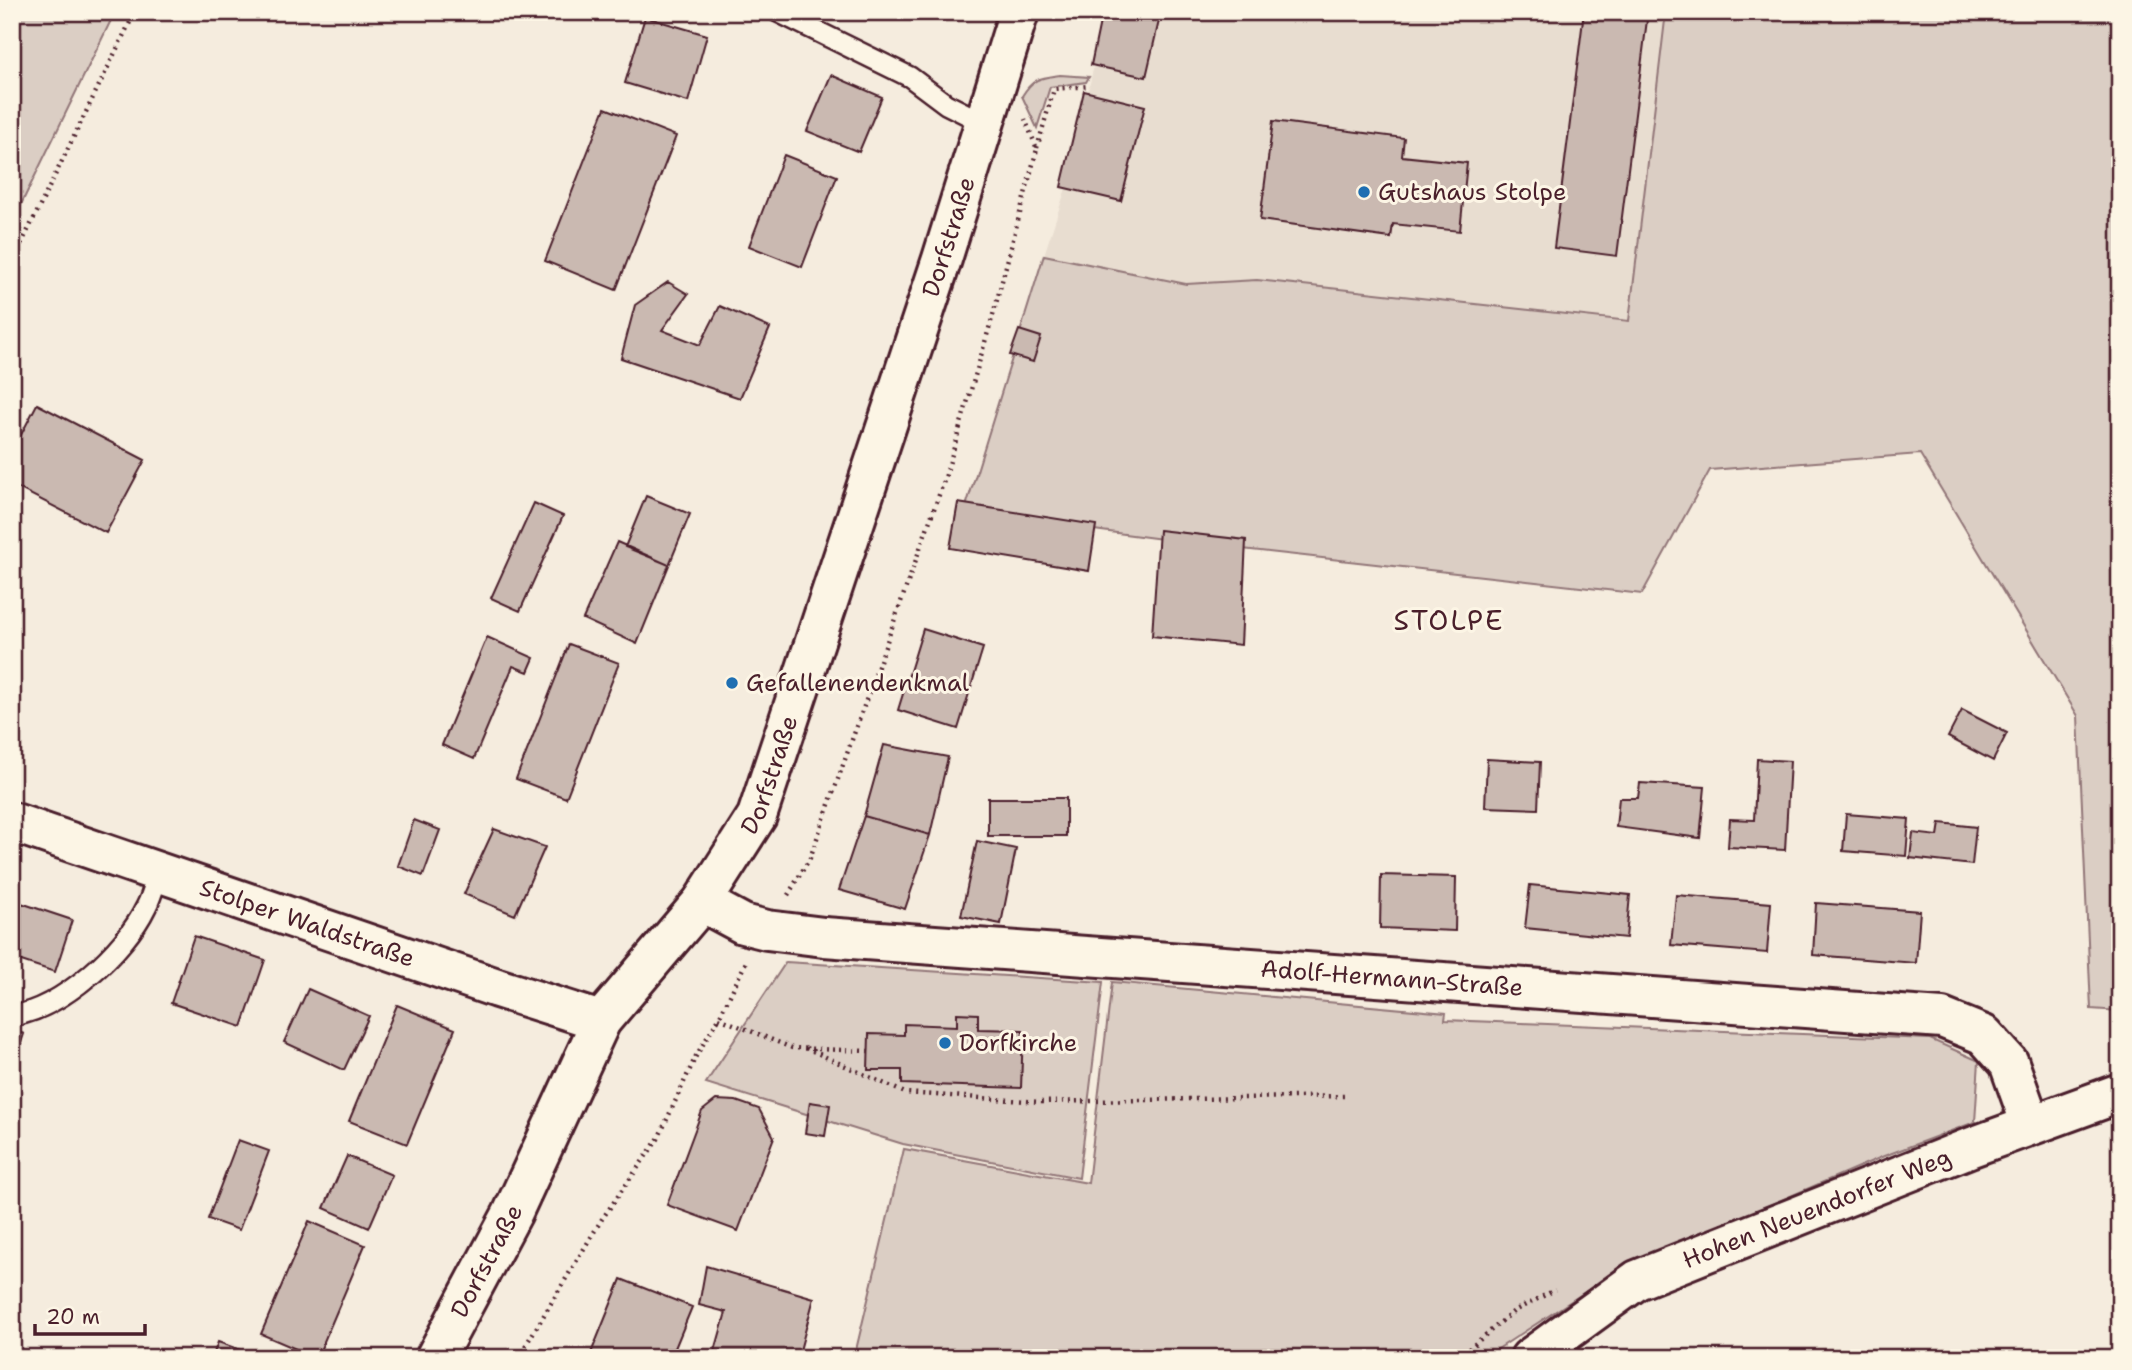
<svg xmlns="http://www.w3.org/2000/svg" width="2132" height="1370" font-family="'Shantell Sans',sans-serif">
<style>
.built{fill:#e8ddd0}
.green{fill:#dbcec4;stroke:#927678;stroke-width:2}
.building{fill:#cab9b1;stroke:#4a1f2b;stroke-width:2}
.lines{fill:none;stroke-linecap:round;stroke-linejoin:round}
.service-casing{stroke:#4a1f2b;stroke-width:24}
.minor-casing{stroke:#4a1f2b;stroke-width:44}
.secondary-casing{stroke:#4a1f2b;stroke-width:44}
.path{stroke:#4a1f2b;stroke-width:4.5;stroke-dasharray:2 5;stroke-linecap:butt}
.service{stroke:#fcf5e5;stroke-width:19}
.minor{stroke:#fcf5e5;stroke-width:38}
.secondary{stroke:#fcf5e5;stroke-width:38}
.poi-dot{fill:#1f6fb2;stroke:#fcf5e5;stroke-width:2.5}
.labels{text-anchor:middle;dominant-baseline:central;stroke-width:6;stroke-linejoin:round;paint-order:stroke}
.poi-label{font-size:24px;fill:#4a1f2b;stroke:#fcf5e5;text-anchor:start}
.street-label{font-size:24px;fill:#4a1f2b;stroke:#fcf5e5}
.quarter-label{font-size:28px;letter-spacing:2px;fill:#4a1f2b;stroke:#fcf5e5}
</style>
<rect width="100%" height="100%" fill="#f5ecde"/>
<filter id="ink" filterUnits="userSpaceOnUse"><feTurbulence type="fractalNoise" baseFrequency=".0143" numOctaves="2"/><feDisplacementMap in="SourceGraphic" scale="14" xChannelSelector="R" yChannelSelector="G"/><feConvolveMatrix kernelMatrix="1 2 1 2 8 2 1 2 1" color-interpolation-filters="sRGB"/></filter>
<g filter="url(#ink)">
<!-- built -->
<path class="built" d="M1106,12h560l-37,309 -372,-41 -71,4 -142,-29 23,-70z"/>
<!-- green -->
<path class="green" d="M12,12h103l-103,211z
M1666,12h454v999l-29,-2 -13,-293 -158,-262 -210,16 -68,124 -426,-48 -252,-33 80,-258 142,29 71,-4 372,41z
M1060,75l29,2 -3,5 -36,5 -13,41 -15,-32c11,-18 18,-18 38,-21z
M786,962l317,20 -24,196 -176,-34 -197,-61z
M1112,982l334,31 -1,7 485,19 49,22 -4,61 -91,34 -262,112 -138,90h-578l-50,-8 48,-201 184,34z"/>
<!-- building -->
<path class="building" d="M1102,12h59l-15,65 -55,-12z
M1264,12h28l-2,6z
M1584,12h64l-31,244 -63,-8z
M645,17l62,18 -19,67 -63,-19z
M831,75l51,22 -23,55 -52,-21z
M1084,91l61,15 -24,95 -60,-14z
M605,108l71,28 -60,154 -71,-29z
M1273,121l131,17 -2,18 65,7 -7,68 -67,-7 -2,14 -131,-18z
M784,155l53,21 -35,91 -53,-21z
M668,282l20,12 -26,36 38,15 20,-39 50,22 -30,70 -119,-40 14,-53z
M1019,330l22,7 -8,25 -23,-7z
M37,404l108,56 -39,73 -94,-48v-33z
M646,496l44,18 -21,51 -44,-18z
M534,503l29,13 -43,95 -29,-13z
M958,503l138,22 -7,46 -139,-23z
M1159,530l87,10 -5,105 -89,-9z
M617,542l52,23 -32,79 -54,-25z
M923,629l60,19 -25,81 -60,-19z
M487,637l47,21 -6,14 -15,-6 -39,93 -32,-14z
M569,644l50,19 -53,135 -50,-19z
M1962,710l45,23 -14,28 -45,-24z
M884,745l64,12 -18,78 -66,-19z
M1487,759l53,3 -2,47 -53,-2z
M1757,759l33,2 -5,89 -57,-3 2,-28 24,1z
M1640,783l65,4 -5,51 -84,-11 3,-29h19z
M988,798h78v38h-78z
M1846,814l63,5 -3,37 -63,-5z
M864,816l66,19 -25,74 -66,-19z
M414,820l26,10 -17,46 -25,-10z
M1940,823l36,4 -4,38 -62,-7 3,-25 25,3z
M494,829l51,18 -30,68 -51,-21z
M977,841l39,8 -15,75 -40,-8z
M1381,875l75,2 -1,54 -75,-3z
M1530,885l100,10 -4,43 -101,-10z
M1676,895l95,8 -4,50 -96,-8z
M12,900l60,20 -17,52 -43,-14z
M1816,903l104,8 -4,52 -103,-8z
M194,936l71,24 -23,67 -71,-24z
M308,989l61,27 -25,54 -60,-28z
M397,1005l58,24 -48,115 -58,-23z
M957,1013l21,1v15l45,1 -2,58 -119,-4v-14h-34l1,-36 35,1v-11l53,2z
M12,1030l12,4 -12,36z
M716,1100l20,1 23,8 15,28 -36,94 -71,-26 35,-94z
M810,1102l20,3 -5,31 -20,-3z
M238,1140l31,11 -30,79 -31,-11z
M347,1156l45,19 -23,53 -45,-20z
M309,1221l56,24 -48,113 -56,-24z
M12,1244l7,3 -7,18z
M706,1266l108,32 -16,60h-56l-27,-7 11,-39 -27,-7z
M621,1279l71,28 -21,51h-82z
M218,1342l37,13 -1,3h-42z
M12,1349l24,7 -1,2h-23z"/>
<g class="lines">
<!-- service casing -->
<g class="service-casing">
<path id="service" d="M778,12l132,65 36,27 38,19
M12,1016c49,-7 113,-65 134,-109 6,-11 9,-24 13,-36"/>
</g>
<!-- minor casing -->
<g class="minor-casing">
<g id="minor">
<path id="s1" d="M12,822l485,166 104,33"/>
<path id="s2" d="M702,902l41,22 24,6 57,7 1118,81 42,17 25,28 22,62"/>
<path id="s3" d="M435,1358l77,-144 89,-193 101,-119 55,-86 185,-557 77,-247"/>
</g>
</g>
<!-- secondary casing -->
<g class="secondary-casing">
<g id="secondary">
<path id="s4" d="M1530,1358l107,-78 332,-132 151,-55"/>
</g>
</g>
<!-- path -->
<path class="path" d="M1037,148l17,-59 35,-3
M12,263l123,-251
M788,895l22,-37 135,-380 48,-163 44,-166 -12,-30
M719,1018l73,30 76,3
M806,1048l99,45 136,9 305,-6
M518,1358l84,-139 56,-80 38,-83 23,-38 27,-56
M1458,1358l56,-47 41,-21"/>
<!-- service -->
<use href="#service" class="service"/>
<!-- minor -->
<use href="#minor" class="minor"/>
<!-- secondary -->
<use href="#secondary" class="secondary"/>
</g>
</g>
<!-- markers -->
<g class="poi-dot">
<circle cx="1364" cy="192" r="7"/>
<circle cx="732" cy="683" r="7"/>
<circle cx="945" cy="1043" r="7"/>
</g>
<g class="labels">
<!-- poi labels -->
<g class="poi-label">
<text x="1378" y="192">Gutshaus Stolpe</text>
<text x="746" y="683">Gefallenendenkmal</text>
<text x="959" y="1043">Dorfkirche</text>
</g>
<!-- street labels -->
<g class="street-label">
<text stroke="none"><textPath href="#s3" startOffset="1244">Dorfstraße</textPath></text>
<text stroke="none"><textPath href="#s3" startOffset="677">Dorfstraße</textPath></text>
<text stroke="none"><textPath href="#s1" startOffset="312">Stolper Waldstraße</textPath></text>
<text stroke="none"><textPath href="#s2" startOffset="698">Adolf-Hermann-Straße</textPath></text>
<text stroke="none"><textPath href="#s4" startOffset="326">Hohen Neuendorfer Weg</textPath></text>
<text stroke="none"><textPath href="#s3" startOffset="110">Dorfstraße</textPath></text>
</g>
<!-- quarter labels -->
<g class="quarter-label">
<text x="1449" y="620">STOLPE</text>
</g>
</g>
<!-- margin -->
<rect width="2132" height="1370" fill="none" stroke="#fcf5e5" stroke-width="42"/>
<rect x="21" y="21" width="2090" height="1328" fill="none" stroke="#4a1f2b" stroke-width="2.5" filter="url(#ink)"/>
<!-- scale -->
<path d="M35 1324v10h110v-10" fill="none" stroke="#4a1f2b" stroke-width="3.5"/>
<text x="46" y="1324" font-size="21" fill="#4a1f2b" stroke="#fcf5e5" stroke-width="5" paint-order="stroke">20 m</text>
</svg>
